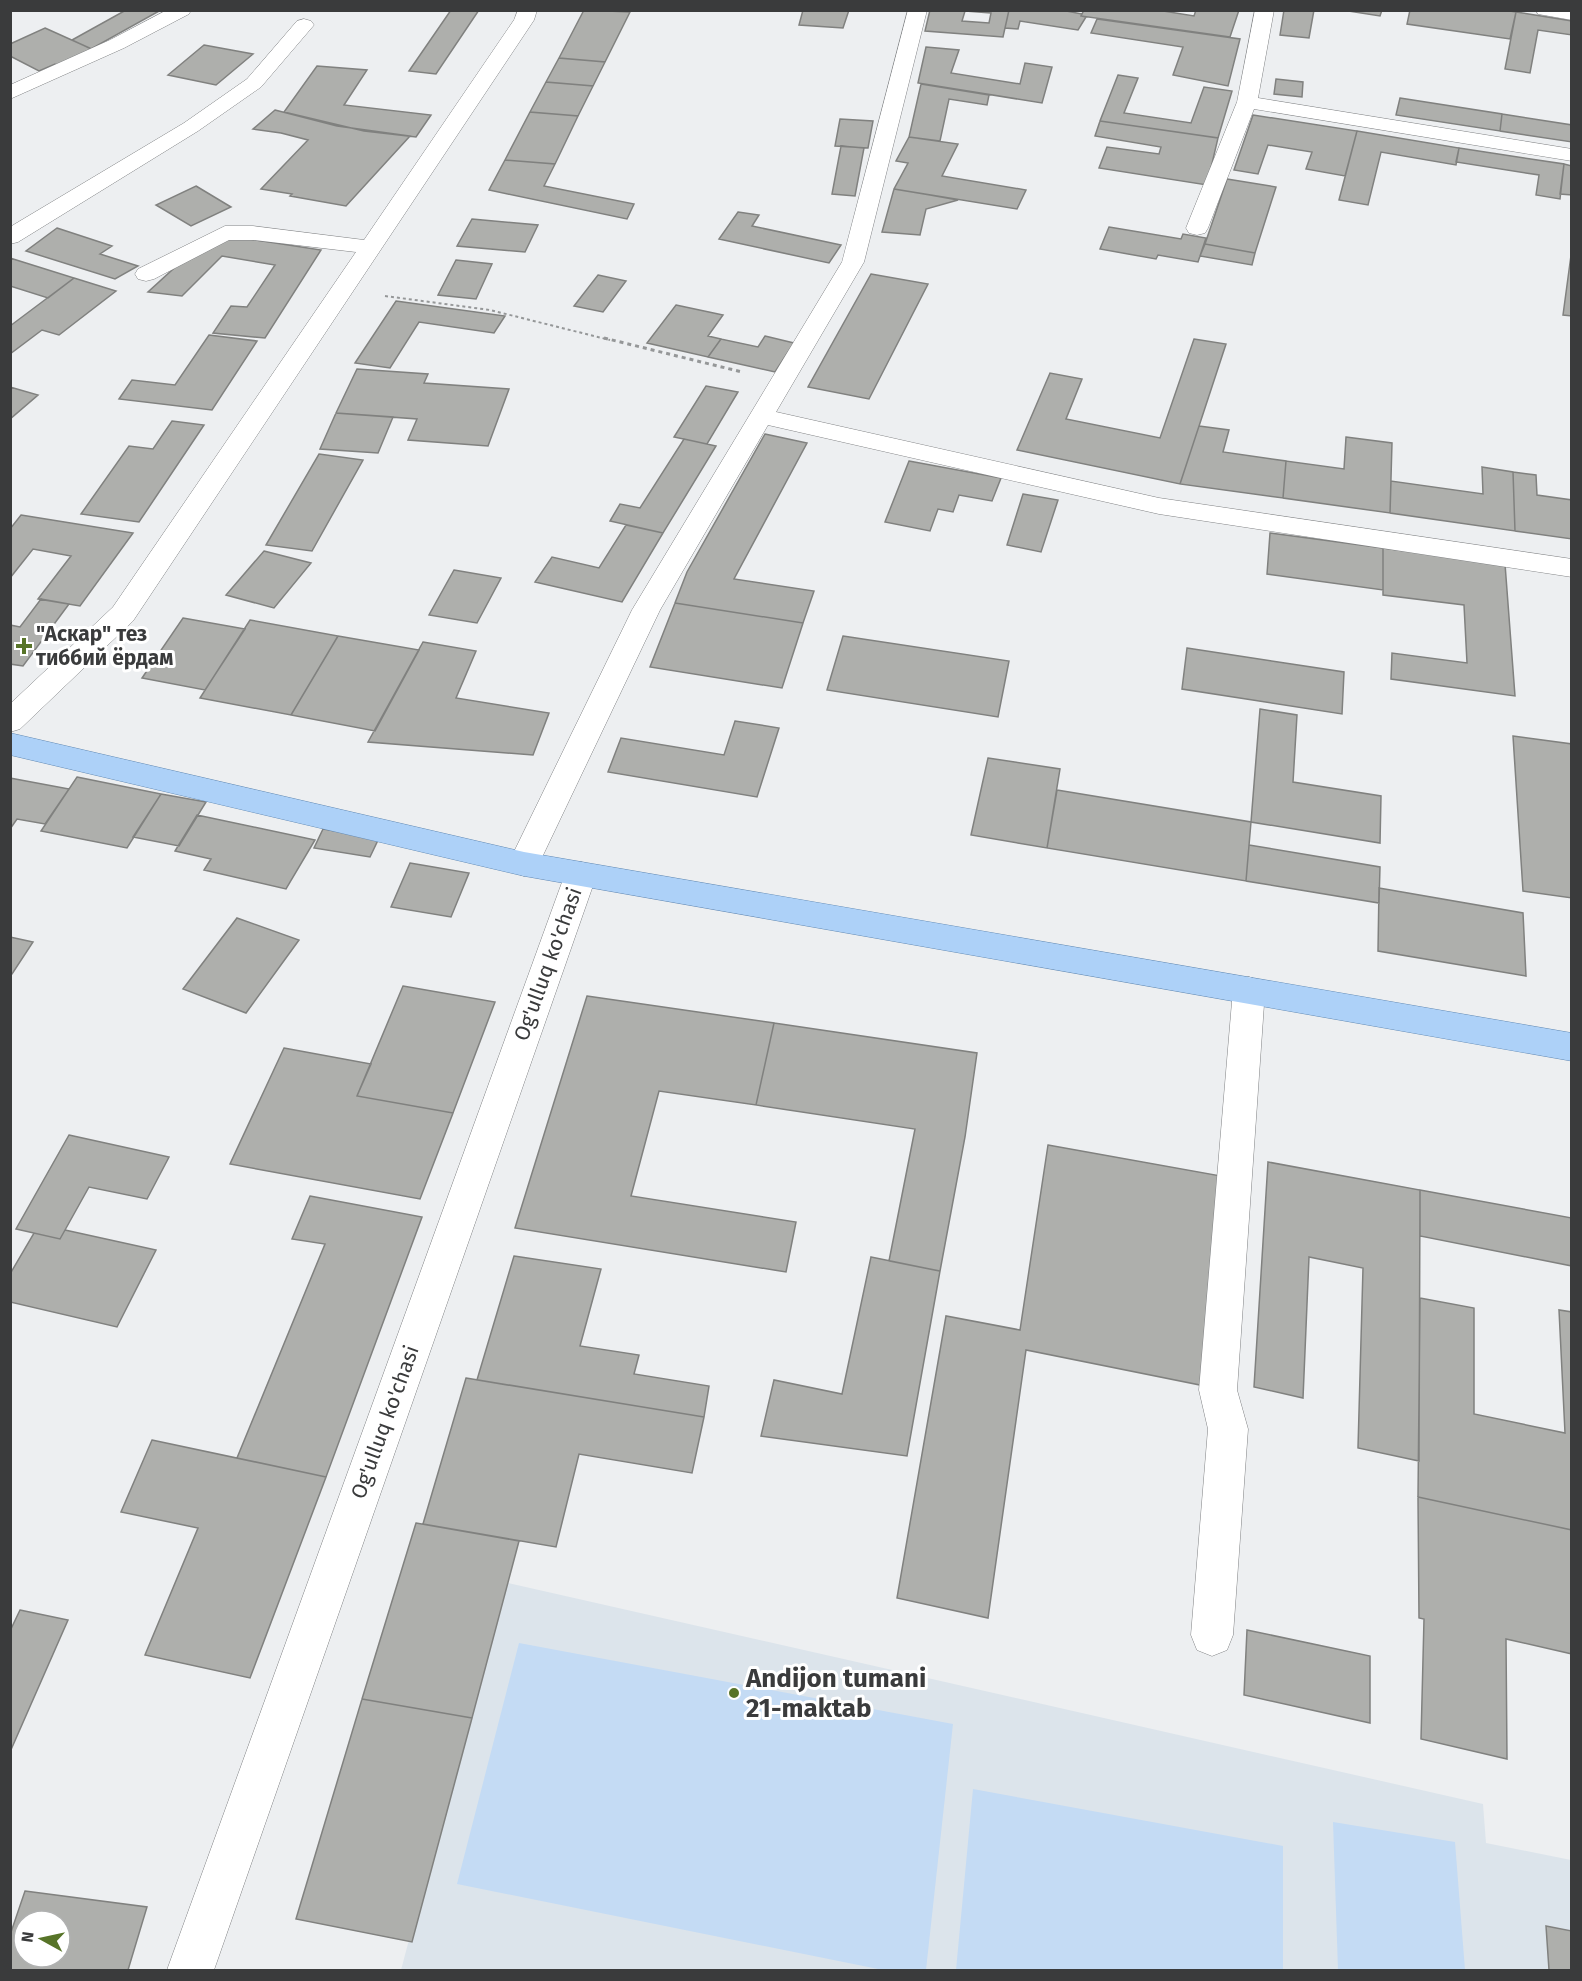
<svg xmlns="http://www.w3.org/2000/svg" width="1582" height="1981" font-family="'Fira Sans',sans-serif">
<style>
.built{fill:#dce4eb}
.green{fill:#c4dbf4}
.building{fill:#aeafac;stroke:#80817f;stroke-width:1.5;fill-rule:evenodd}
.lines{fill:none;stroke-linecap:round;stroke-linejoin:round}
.minor-casing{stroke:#808284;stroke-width:1}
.major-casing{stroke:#6189b3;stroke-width:1}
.path-far1{stroke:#959798;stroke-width:2;stroke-dasharray:3 3;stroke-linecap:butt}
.path{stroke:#959798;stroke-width:3;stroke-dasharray:4 4;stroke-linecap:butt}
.minor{fill:#fff;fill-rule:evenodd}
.major{fill:#add1f8;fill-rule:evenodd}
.poi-dot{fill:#577428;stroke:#fff;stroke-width:2}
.labels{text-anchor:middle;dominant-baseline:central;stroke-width:6;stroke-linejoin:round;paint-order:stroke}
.poi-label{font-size:21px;font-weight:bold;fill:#3a3b3c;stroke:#fff;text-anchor:start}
.street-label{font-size:21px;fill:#3a3b3c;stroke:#fff}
.near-poi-label{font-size:26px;font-weight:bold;fill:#3a3b3c;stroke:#fff;text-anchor:start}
</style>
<rect width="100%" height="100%" fill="#edeff1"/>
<!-- built -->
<path class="built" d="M504,1582l979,222 3,39 85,17v110h-1170z"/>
<!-- green -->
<path class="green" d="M519,1643l434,81 -27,246h-43l-426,-86z
M973,1789l310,57v124h-327z
M1333,1822l122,20 10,128h-127z"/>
<!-- building -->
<path class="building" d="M126,10h35l-70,39 -19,-9z
M451,10h28l-43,64 -27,-3z
M584,10l46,2 -25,50 -46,-4z
M803,10h46l-6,18 -44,-3z
M930,10h79l-6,27 -78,-6zM965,11l26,2 -2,10 -27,-2z
M1009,10h52l21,4 -1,2 5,1 -8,13 -58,-9 -2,8 -13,-1z
M1084,10h73l37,6 2,-6h43l-9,27 -149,-21z
M1284,10h30l-5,28 -29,-3z
M1342,10h40l-2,6z
M1410,10h93l13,2 -6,27 -103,-15z
M1516,12l56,9v14l-34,-5 -8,43 -25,-4z
M1097,19l143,20 -12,47 -55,-11 10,-28 -92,-14z
M45,28l49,22 -36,16 -3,-2 -16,7 -29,-15v-12z
M204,45l49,9 -37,31 -48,-10z
M926,47l33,3 -8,23 69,11 5,-21 27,4 -10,36 -124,-20z
M559,58l46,4 -12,24 -47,-4z
M317,66l50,4 -23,35 87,10 -15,22 -52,-6 -80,-19z
M1118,75l20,3 -14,35 67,10 13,-36 28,4 -14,47 -118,-17z
M1276,79l27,3 -1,15 -28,-3z
M546,82l47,4 -15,30 -48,-4z
M921,84l68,11 -2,10 -38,-6 -9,42 -31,-4z
M1400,98l102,16 -2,17 -104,-16z
M275,110l62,16 73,10 -64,70 -56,-10 2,-2 -31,-5 47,-49 -27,-7 -28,-4z
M530,112l48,4 -23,48 -50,-4z
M1502,114l70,11v17l-72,-11z
M1253,115l104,16 -12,45 -39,-7 6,-17 -44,-7 -10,29 -24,-4z
M840,119l33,2 -5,27 -33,-2z
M1100,121l118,17 -11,47 -108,-17 8,-21 52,7 2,-7 -66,-11z
M1357,131l102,17 -3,17 -75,-13 -13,53 -29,-5z
M909,137l49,7 -16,32 84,14 -9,19 -123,-20 14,-26 -12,-2z
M841,146l23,2 -9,48 -23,-2z
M1459,148l105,16 -4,35 -24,-4 3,-20 -83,-13z
M505,160l50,4 -11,22 90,18 -7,15 -138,-29z
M1564,164l8,2v29l-12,-1z
M1227,179l49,8 -21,66 -50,-9z
M196,186l35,21 -40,19 -35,-21z
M894,189l36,6 28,5 -32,9 -6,26 -38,-3z
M738,212l21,3 -7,11 89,19 -12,18 -110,-24z
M472,219l66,6 -13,27 -68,-6z
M1109,227l72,12 2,-5 23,4 -8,24 -40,-7 -2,4 -56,-10z
M57,228l55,18 -12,8 38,12 -23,13 -89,-28z
M230,236l91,14 -56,88 -52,-5 18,-27 16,1 28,-42 -53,-9 -40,40 -34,-4 46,-42z
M1205,244l50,9 -3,12 -52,-9z
M1572,248v68l-9,-1z
M10,258l64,20 -26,20 -38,-12z
M456,260l36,4 -16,35 -38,-4z
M871,274l57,10 -59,115 -61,-12z
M598,275l28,6 -23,31 -29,-6z
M74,278l42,13 -57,44 -17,-5 -32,24v-28z
M396,301l109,15 -11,17 -75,-11 -29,46 -35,-5z
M676,305l47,10 -15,21 13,3 -13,18 -61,-14z
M209,335l48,6 -45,69 -93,-11 13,-19 43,5z
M765,336l29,7 -19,29 -67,-15 13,-18 37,8z
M1194,339l32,5 -46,140 -163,-34 33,-77 32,6 -16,40 94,19z
M357,369l71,5 -4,9 85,6 -21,57 -80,-6 9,-21 -81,-6z
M706,386l32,6 -31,52 -33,-7z
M10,387l28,8 -28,24z
M336,413l57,4 -15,36 -58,-4z
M172,421l32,4 -65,97 -58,-8 48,-68 24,3z
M1199,426l30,4 -6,22 63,9 -3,37 -103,-14z
M765,434l42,9 -73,136 80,12 -11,32 -128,-20 12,-31z
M1346,437l46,6 -2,70 -107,-15 3,-37 58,8z
M684,439l32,7 -53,87 -53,-12 10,-17 20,4z
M319,454l44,6 -51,91 -46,-6z
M909,461l92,17 -9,23 -33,-6 -6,17 -15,-3 -8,22 -45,-9z
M1482,467l31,5 2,59 -125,-18 1,-32 92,13z
M1513,472l23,3 1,20 35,5v39l-57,-8z
M1023,494l35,6 -17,52 -34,-7z
M21,515l112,18 -53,73 -42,-7 33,-43 -38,-7 -23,29v-49z
M626,525l37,8 -41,69 -87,-20 17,-25 47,11z
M1270,533l113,15v42l-116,-16z
M1383,548l122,16 10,132 -124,-17 1,-26 75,10 -3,-58 -81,-10z
M264,551l47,12 -37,45 -48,-13z
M454,570l47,8 -24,45 -48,-8z
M41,599l28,5 -46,62 -13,-2v-39l10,2z
M675,603l128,20 -21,65 -132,-21z
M183,618l62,11 -40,61 -63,-12z
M250,620l88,16 -47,79 -91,-17z
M338,636l81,14 -44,81 -84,-16z
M843,636l166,25 -11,56 -171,-27z
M423,642l53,9 -20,47 93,15 -16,42 -165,-13z
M1187,648l157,24 -2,42 -160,-25z
M1260,709l37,6 -4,67 88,14 -1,47 -129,-21z
M735,721l44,7 -22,69 -149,-25 13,-34 103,17z
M1513,736l59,8v154l-49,-7z
M988,758l72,11 -13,79 -76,-13z
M77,777l84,17 -34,54 -86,-17z
M10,778l59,11 -24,35 -28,-5 -7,10z
M1057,790l194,32 -5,59 -199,-33z
M161,794l45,8 -27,44 -46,-9z
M197,815l118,25 -29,49 -82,-19 7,-11 -36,-8z
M323,829l56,9 -9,19 -56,-9z
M1249,845l131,22 -1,36 -133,-22z
M410,863l59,10 -18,44 -60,-10z
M1379,888l144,25 3,63 -148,-25z
M237,918l62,22 -53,73 -63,-24z
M10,937l23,5 -21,32h-2z
M403,986l92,16 -42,111 -96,-17z
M587,996l187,27 -18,82 -97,-14 -28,105 165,26 -10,50 -271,-44z
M774,1023l203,30 -12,84 -25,134 -51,-10 26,-132 -159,-24z
M284,1048l87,16 -14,32 96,17 -33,86 -190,-35z
M69,1135l100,22 -22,42 -58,-12 -29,52 -44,-10z
M1048,1145l173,31 -16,210 -179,-36 -38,268 -91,-20 49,-282 74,14z
M1268,1162l152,28 -1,271 -61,-13 5,-180 -54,-11 -6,141 -49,-11z
M1420,1190l152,28v48l-152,-30z
M310,1196l112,21 -96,260 -89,-19 88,-214 -33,-5z
M65,1230l91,20 -39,77 -107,-25v-28l24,-41 26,6z
M514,1256l87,13 -21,77 59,9 -5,19 75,12 -5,31 -227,-37z
M871,1257l69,14 -33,185 -146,-20 13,-56 68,14z
M1420,1298l54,10v106l91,19 -6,-123 13,2v218l-154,-33z
M466,1378l238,39 -12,56 -113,-19 -23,93 -133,-23z
M152,1440l174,37 -76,201 -105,-23 53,-127 -77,-16z
M1418,1497l154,33v124l-66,-15 1,120 -86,-20 3,-120 -5,-1z
M416,1523l103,18 -47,177 -110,-19z
M20,1610l48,10 -58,132v-121z
M1247,1630l123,26v67l-126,-28z
M362,1699l110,19 -60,224 -116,-23z
M25,1891l122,16 -19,63h-118v-35zM24,1921h36v36h-36z
M1546,1926l26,5v39h-23z"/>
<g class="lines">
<!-- minor casing -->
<g class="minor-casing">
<path id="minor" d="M167,10h24l-2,4 -65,34 -114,51v-14l100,-45z
M518,10h19l-3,10 -401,601 -113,108 -10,3v-28l103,-97 243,-355 -103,-12h-24l-75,39 -8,2 -8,-2 -3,-5 3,-5 87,-43h28l111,14 150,-220z
M908,10h19l-63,252 -88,150 383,86 413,61v18l-413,-63 -391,-89 -108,185 -125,262 -11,4 -11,-4 -5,-8 124,-254 210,-348z
M1255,10h19l-16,88 314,51v12l-318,-52 -46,119 -3,5 -8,2 -8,-2 -3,-5 51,-126z
M1536,10h36v10l-34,-6z
M304,19l7,2 3,4 -53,62 -63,44 -180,111 -8,2v-17l174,-104 63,-44 50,-58z
M581,862l11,3 5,9 -383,1096h-47l398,-1096 5,-9z
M1249,977l12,4 4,9 -28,400 11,39 -15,206 -6,15 -15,6 -15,-6 -6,-15 17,-206 -9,-39 34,-400 4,-9z"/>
</g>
<!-- major casing -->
<g class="major-casing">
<path id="major" d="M10,733l514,119 1048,181v28l-1048,-185 -514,-121z"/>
</g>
<!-- path-far1 -->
<path class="path-far1" d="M385,296l105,14 120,30"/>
<!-- path -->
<path class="path" d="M604,338l138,34"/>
<!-- minor -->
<use href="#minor" class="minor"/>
<!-- major -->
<use href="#major" class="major"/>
</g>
<!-- markers -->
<g class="poi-dot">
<path d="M21 637h6v6h6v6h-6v6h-6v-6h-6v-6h6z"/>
<circle cx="734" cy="1693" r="6"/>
</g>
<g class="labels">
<!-- poi labels -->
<g class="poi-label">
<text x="36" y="634">"Аскар" тез<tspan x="36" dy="24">тиббий ёрдам</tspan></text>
</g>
<!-- street labels -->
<g class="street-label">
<text transform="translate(548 964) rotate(-70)">Og'ulluq ko'chasi</text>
<text transform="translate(385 1422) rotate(-70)">Og'ulluq ko'chasi</text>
</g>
<!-- near-poi labels -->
<g class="near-poi-label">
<text x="746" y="1678">Andijon tumani<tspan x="746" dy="30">21-maktab</tspan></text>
</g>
</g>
<!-- border -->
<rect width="1582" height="1981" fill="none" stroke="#3a3b3c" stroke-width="24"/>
<!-- north arrow -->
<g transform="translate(42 1939) rotate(278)"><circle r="28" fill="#ffffff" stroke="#b0b1b1" stroke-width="1.5"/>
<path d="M0-4.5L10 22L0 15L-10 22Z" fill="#577428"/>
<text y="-9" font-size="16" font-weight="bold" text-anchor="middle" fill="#3a3b3c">N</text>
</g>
</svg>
